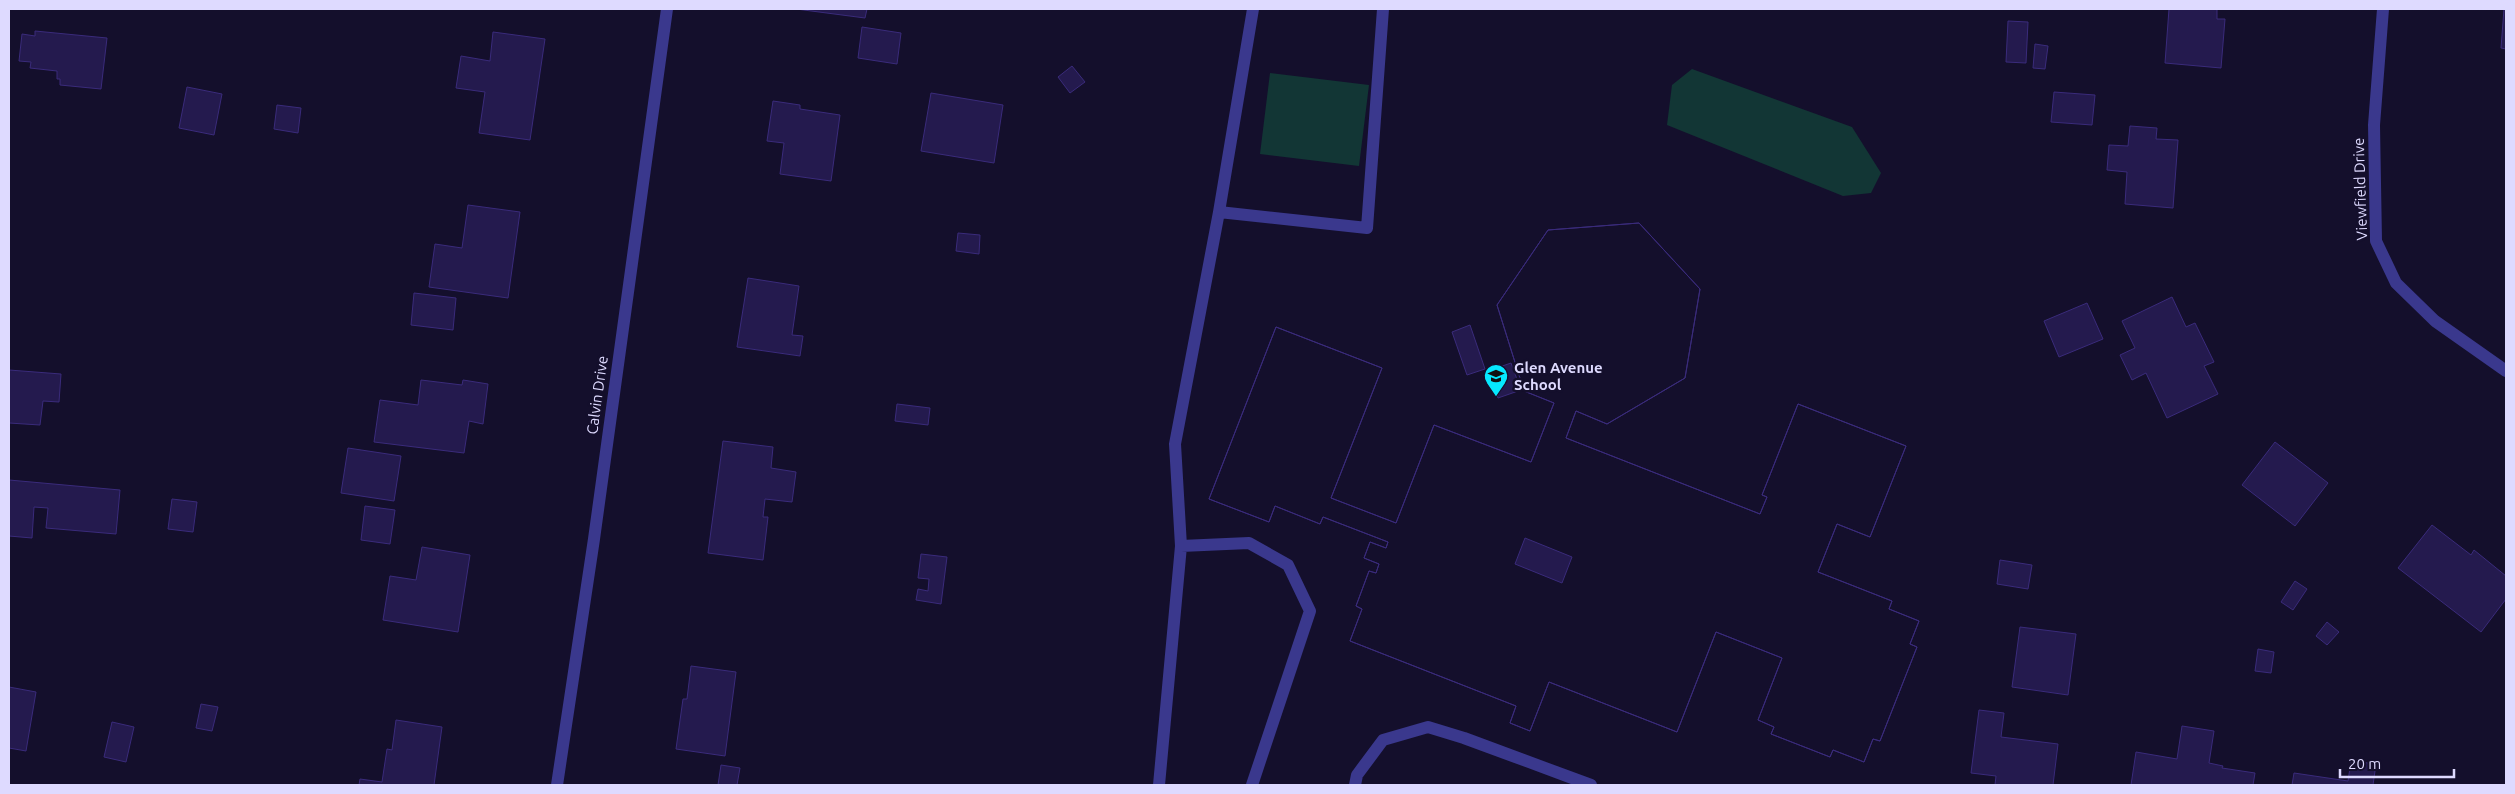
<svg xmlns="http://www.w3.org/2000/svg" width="2515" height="794" font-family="Ubuntu,sans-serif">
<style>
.green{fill:#123635}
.building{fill:#241a4e;stroke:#3a2b7b;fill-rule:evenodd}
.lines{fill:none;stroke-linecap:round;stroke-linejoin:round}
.service{stroke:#3a388d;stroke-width:12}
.minor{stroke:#3a388d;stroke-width:12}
.labels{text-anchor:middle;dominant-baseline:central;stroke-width:5;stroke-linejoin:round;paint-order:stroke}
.street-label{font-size:15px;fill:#dedaff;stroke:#140f2c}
.poi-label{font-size:15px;font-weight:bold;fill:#dedaff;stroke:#140f2c;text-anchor:start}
</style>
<rect width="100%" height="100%" fill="#140f2c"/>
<!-- green -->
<path class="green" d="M1692,69l160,58 29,46 -10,20 -28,3 -176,-71 5,-40z
M1270,73l99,12 -10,81 -99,-12z"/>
<!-- building -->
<path class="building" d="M796,9h71l-2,9z
M2169,9h48v10h8l-4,49 -56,-5z
M2504,9h2v40l-5,-1z
M2008,21l20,1 -2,41 -20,-1z
M862,27l39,6 -4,31 -39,-6z
M35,31l72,7 -6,51 -41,-4v-6h-3v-8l-27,-3 1,-6 -12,-1 3,-27 13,2z
M493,32l52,7 -15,101 -51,-7 6,-41 -29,-4 5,-32 29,5z
M2035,44l13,2 -3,23 -12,-1z
M1072,66l13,16 -15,11 -12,-16z
M187,87l35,7 -8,41 -35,-7z
M2054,92l41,3 -3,30 -41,-3z
M931,93l72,12 -9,58 -73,-12z
M773,101l27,4v4l40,6 -9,66 -51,-7 4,-31 -17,-2z
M277,105l24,3 -3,25 -24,-4z
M2130,126l27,2 -1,11 22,1 -5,68 -48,-4 2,-32 -20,-2 2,-25 19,1z
M468,205l52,7 -12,86 -79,-11 6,-43 27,4z
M1639,223l61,66 -15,89 -78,46 -31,-13 -10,27 194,76 7,-17 -5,-2 36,-91 108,42 -36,91 -33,-13 -19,48 74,29 -3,8 30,12 -9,23 7,3 -37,94 -7,-2 -9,23 -31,-12 -3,7 -59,-23 3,-7 -16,-7 24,-62 -66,-26 -39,100 -128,-50 -19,49 -20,-8 6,-17 -166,-65 12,-32 -6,-3 13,-35 7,2 3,-9 -15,-6 6,-16 16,6 2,-6 -65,-25 -3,7 -45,-18 -6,16 -60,-23 67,-172 106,41 -51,130 65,25 38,-98 97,37 23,-59 -30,-12 -27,-86 51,-75zM1525,538l47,19 -10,26 -47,-19z
M1639,223l61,66 -15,89 -78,46 -31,-13 -10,27 194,76 7,-17 -5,-2 36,-91 108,42 -36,91 -33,-13 -19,48 74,29 -3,8 30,12 -9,23 7,3 -37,94 -7,-2 -9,23 -31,-12 -3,7 -59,-23 3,-7 -16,-7 24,-62 -66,-26 -39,100 -128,-50 -19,49 -20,-8 6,-17 -166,-65 12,-32 -6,-3 13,-35 7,2 3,-9 -15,-6 6,-16 16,6 2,-6 -65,-25 -3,7 -45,-18 -6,16 -60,-23 67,-172 106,41 -51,130 65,25 38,-98 97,37 23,-59 -30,-12 -27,-86 51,-75z
M958,233l22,2 -1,19 -23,-3z
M748,278l51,8 -7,49 11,1 -3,20 -63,-9z
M414,293l42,5 -3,32 -42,-5z
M2172,297l14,30 9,-4 19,39 -10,4 14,28 -51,24 -21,-45 -14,7 -12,-25 15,-7 -13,-27z
M2087,303l16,36 -44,18 -15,-36z
M1470,325l15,44 -18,6 -15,-43z
M1511,363l10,27 -23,8 -10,-27z
M9,370l52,4 -2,28 -16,-1 -3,24 -31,-2z
M421,380l41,5 1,-5 25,4 -5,40 -14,-3 -5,32 -90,-11 6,-42 38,5z
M897,404l33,4 -2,17 -33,-4z
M723,441l50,6 -2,21 25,4 -4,30 -27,-3 -2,18h5l-5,43 -55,-7z
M2275,442l53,41 -33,43 -53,-41z
M348,448l53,8 -7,45 -53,-8z
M9,480l111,10 -4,44 -70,-6 2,-20 -14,-1 -2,31 -23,-2z
M172,499l25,3 -4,30 -25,-3z
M365,506l30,4 -5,34 -29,-4z
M2432,525l39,30 3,-5 32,26v23l-25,33 -83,-64z
M422,547l48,8 -12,77 -75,-12 7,-44 26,4z
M921,554l26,3 -6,47 -25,-4 2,-11 10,2 1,-12 -11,-1z
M2000,560l32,5 -4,24 -31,-5z
M2295,581l12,8 -14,21 -12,-8z
M2327,622l12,10 -12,13 -11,-9z
M2020,627l56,7 -8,61 -56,-8z
M2258,649l16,3 -3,21 -16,-2z
M691,666l45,6 -11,84 -49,-7 7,-50h4z
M9,687l27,5 -10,59 -17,-3z
M201,704l17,3 -6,24 -16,-3z
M1979,710l25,3 -3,24 57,7 -5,41h-58l1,-9 -25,-3z
M396,720l46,7 -8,58h-75l1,-6 22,3 5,-33 5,1z
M112,722l22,5 -8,35 -22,-5z
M2182,726l32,5 -5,32 14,3 -1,2 33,5 -2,12h-122l5,-33 41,7z
M2351,761l25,3 -3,21h-81l2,-12 54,8z
M721,765l19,3 -3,17h-19z"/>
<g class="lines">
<!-- service -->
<path class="service" d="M1219,212l148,16 16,-219
M1181,546l68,-3 39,22 22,46 -58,174
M1159,785l22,-239 -6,-102 44,-232 34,-203
M1355,785l2,-10 26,-35 45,-13 36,11 127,47"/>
<!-- minor -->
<path class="minor" d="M2383,9l-9,116 2,116 20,42 39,38 71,50
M557,785l37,-246 73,-530"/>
</g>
<!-- icons -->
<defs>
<g id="school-pin" transform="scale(1.25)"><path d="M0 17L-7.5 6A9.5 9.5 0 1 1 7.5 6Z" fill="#06e8ff" stroke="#140f2c"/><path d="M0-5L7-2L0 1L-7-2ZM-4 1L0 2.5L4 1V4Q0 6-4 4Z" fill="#111"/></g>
</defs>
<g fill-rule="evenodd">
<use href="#school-pin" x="1496" y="376"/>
</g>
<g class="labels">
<!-- street labels -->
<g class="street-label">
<text transform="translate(2360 189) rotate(-92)">Viewfield Drive</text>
<text transform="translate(597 395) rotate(-82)">Calvin Drive</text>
</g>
<!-- poi labels -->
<g class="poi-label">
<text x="1514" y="367">Glen Avenue<tspan x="1514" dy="17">School</tspan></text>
</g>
</g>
<!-- border -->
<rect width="2515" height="794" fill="none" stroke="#dedaff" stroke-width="20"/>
<!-- scale -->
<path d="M2340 769v8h114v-8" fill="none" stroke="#dedaff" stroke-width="2.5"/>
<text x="2348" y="769" font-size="15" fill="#dedaff" stroke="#140f2c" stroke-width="4" paint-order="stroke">20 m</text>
</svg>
